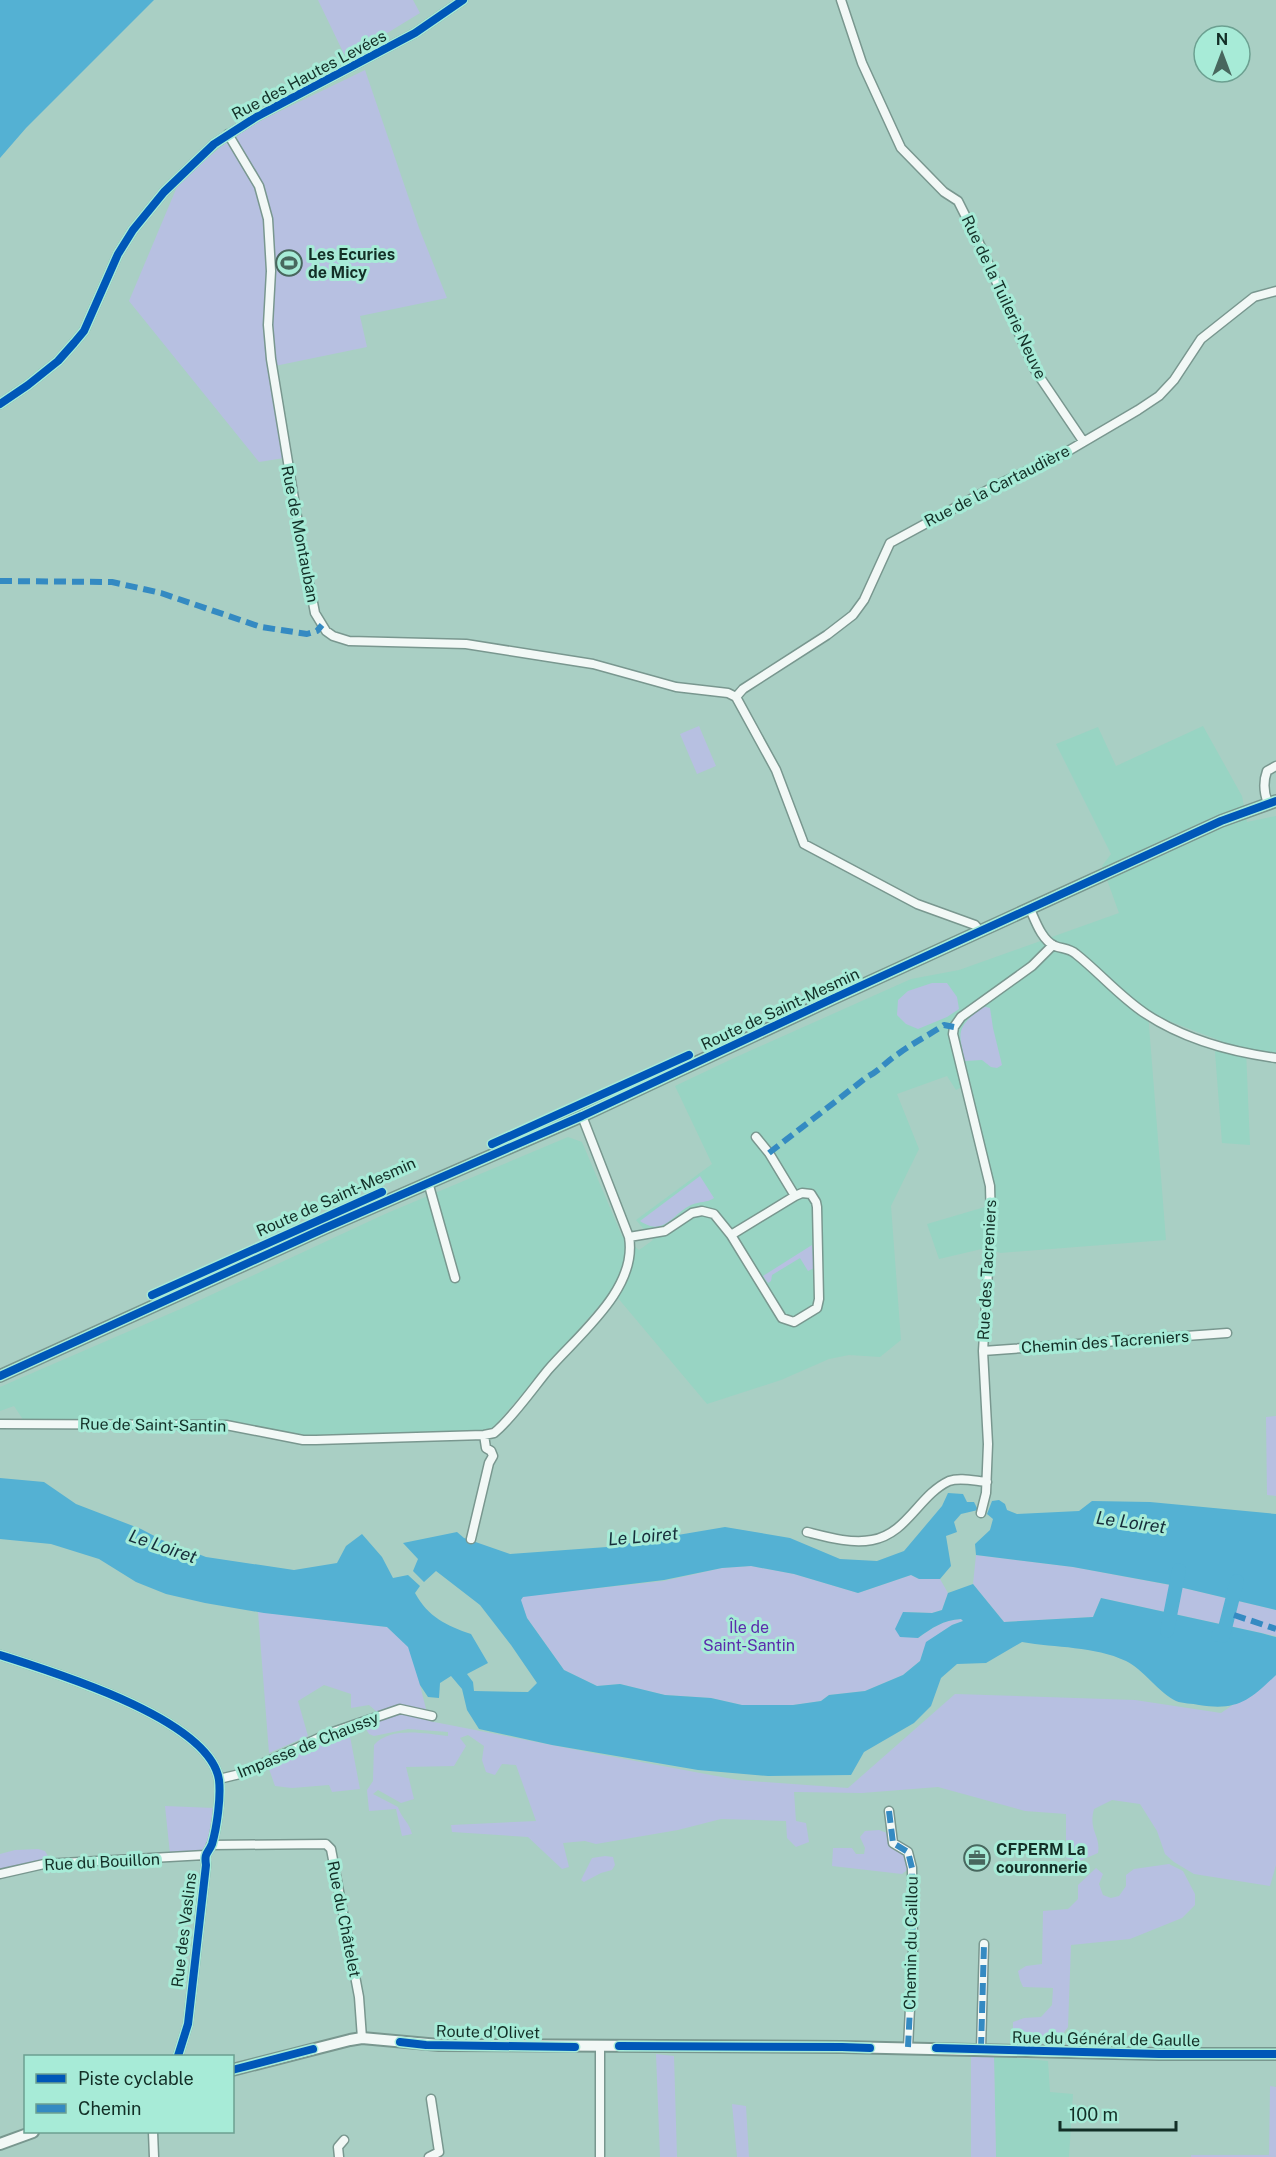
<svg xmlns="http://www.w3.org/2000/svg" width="1276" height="2157" font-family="'Public Sans',sans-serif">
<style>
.built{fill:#98d4c3}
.green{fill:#b7c0e1}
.water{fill:#54b1d3;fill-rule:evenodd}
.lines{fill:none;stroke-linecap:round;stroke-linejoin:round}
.river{stroke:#54b1d3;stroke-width:14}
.minor-casing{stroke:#79978f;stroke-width:11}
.major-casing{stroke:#79978f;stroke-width:14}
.minor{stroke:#f2f8f6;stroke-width:8}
.major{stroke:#f2f8f6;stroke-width:10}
.quiet{stroke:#348ac2;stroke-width:6;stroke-dasharray:12 6;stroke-linecap:butt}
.cycleway-casing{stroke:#a7ebd7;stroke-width:11}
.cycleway{stroke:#0057b8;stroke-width:8}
.labels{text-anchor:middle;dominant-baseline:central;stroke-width:6;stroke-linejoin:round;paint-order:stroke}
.street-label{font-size:16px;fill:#132f27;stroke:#a7ebd7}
.poi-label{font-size:16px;font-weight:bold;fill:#132f27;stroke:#a7ebd7;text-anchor:start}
.park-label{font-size:16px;fill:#5b2cac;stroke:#a7ebd7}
.water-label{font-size:18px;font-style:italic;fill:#162d3a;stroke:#a7ebd7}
</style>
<rect width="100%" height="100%" fill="#a9cfc4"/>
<!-- built -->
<path class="built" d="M1203,726l39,70 5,26 29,-6v238l-30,-4 4,95 -28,-2 -7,-91 6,-11 -73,-28 18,227 -166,13 -14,-5 -47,11 -12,-35 68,-20 -33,-117 -6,3 -9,-14 -50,18 22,55 -28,57 10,134 -21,17 -31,-2 -20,4 -48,21 -74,24 -95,-113 -122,140 -174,9 -90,-15 -202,-4 -10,-15 -14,5v-24l185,-80 200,-93 183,-77 14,5 40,94 17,14 14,-10 -17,-20 76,-56 -37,-78 59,-28 177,-79 48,-9 160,-57 -17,-47 9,-12 -55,-110 42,-17 18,39z
M994,2056l54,5 2,31 23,2 -4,63h-73z"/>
<!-- green -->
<path class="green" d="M318,0h95l7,13 -59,36 -17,5z
M365,70l54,158 28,70 -87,18 7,31 -97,20 14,91 -25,4 -130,-161 50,-119 62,-52z
M699,726l17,40 -19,8 -17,-40z
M932,983h15l10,14 2,12 -12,8 -29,12 -12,-5 -9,-9 1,-15 10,-9z
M982,1006l8,2 3,20 9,37 -5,3 -6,-1 -9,-7 -17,1c-8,-33 -7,-32 17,-55z
M700,1176l14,22c-7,5 -14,3 -23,7 -20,10 -27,32 -51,16z
M812,1245l2,23 -6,3 -8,-13 -28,17 -1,6 -3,2 -5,-7z
M1276,1416v80l-9,-1 -1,-78z
M976,1555l97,12 102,19 101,24v26l-175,-38 -8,19 -89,5 -31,-38z
M751,1566l43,8 64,19 53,-18 8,4h21l8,14 -6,17 -10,3 -29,-1 15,26c14,-10 25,-18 43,-19l2,2 -11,4 -25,17 -7,19 -17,14 -38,16 -36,4 -8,6 -28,4h-51l-31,-7 -46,-3 -45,-11 -23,2 -33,-16 -37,-52 -7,-18 4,-4 140,-15 58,-13z
M258,1612l129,15 24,22 18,72 169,33 140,26 110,8 107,-94 180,6 86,13 55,-38v190l-6,21 -76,-12 -20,-12 -9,-8 -8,-23 -17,-27 -28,-4 -18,9c-6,22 7,26 4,44l-21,9 -11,-4v-44l-41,-3 -87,-24 -76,6 -68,-1 2,29 10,2 3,19 -13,5 -9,-9 -1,-17 -65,-2 -43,11 -82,14 -11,-3 -22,2 6,24 -7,2 -34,-32 -76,-5 -1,-7 85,-4 -20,-56 -14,-1 -7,11 -9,-3 -4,-12 2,-14 -16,-11 -8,3 6,8 -12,20 -48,1 8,32 -13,4 -23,-13 -5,4 25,13c3,11 12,16 14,27l-10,2 -6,-27 -27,2 -2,-21 6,-9 1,-36c17,-19 52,-11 74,-9v-4l-40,-3 -34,7 -5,-2 -6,-10 14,-12 -8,-7 -18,3v-14l-27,-9 -26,16 10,35 -39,17z
M349,1731l11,58 -28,3 -3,-7 -37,3 -17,-2 -7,-20z
M165,1806l49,2 -7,43 -37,3z
M879,1830l8,3 2,9 19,18 -1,10 -5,4 -70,-8 1,-18h19l4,6h8l1,-6 -5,-11 5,-6z
M38,1849l7,2 3,5 -6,4 -42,11v-17l15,-4z
M605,1856l8,1 2,8 -3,5 -11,3 -17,9 -3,-2 11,-22z
M1169,1864l14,7 12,23v11l-13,13 -52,21 -59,6 -3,82 -12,16 -43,-2v-19l11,-4 17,-1 11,-12 1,-17 -30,-1 -3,-7 -2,-9 8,-5 16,-2 1,-53 25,-2 10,-10v-14l18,-17 7,6 -4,10 4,11 8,3 8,-2 7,-10v-11l8,-6z
M656,2054l18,2 3,101h-17z
M971,2055l23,1 2,101h-25z
M1270,2086l6,1v70h-85v-2h78z
M732,2104l14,2 3,51h-12z"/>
<!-- water -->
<path class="water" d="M0,0h154l-128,128 -26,30z
M0,1478l44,4 32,22 65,25 21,11 44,17 88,13 43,-7 9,-17 16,-12 20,23 11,21 15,-3 12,11 -5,7c13,24 32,33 56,41l17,29 -21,11 6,8 1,9 54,1 9,-9 -26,-38 -31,-40 -44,-34 -12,11 -11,-11 5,-12 -15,-16 54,-11 7,6 46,16 97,-7 118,-20 65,11 50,21 37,2 27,-10 38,-45 6,-13 15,1 4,8h7l4,8 -17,4 -7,8 3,10 -11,4 5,30 -11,13 8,14 25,-9 31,38 89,-5 8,-19 160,35 15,4v38c-27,26 -39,36 -77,30 -7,-2 -16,-1 -23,-4 -17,-8 -33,-32 -50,-40 -32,-15 -70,-13 -104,-19l-36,21 -29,1 -16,14 -10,28 -17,17 -50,29 -13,23 -83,1 -70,-6 -146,-25 -73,-16 -12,-19 -5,-21 -11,-13 -11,7 -1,15 -11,-1 -8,-12 -12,-38 -21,-20 -123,-14 -59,-10 -39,-9 -30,-12 -37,-23 -48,-15 -51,-5zM751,1566l43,8 64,19 53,-18 8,4h21l8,14 -6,17 -10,3 -29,-1 -8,17 5,8 18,1c14,-10 25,-18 43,-19l2,2 -11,4 -26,17 -6,19 -17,14 -38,16 -36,4 -8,6 -28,4h-51l-31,-7 -46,-3 -45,-11 -23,2 -33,-16 -37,-52 -6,-18 2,-3 141,-17 58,-12z
M999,1500l6,4 2,6 10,4 62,-3 13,-10 58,1 126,12v96l-105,-25 -98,-18 -97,-12 -1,-11 15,-14 3,-11 -6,-5 5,-13z"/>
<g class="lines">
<!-- river -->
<path class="river" d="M1167,1631l12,-61
M1218,1635l5,1 14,-55"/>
<!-- minor casing -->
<g class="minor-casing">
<path id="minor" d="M841,0l21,63 39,85 43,44 14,9 24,48 53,121 48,71
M228,134l31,52 9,33 3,52 -3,54 3,34 29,176 15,78 11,18 7,5 16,5 117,3 127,20 83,23 52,6 8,4
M0,404l28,-19 30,-24 16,-18 10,-12 34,-77 15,-24 31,-38 50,-48 42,-27 159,-84 48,-33
M736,697l7,-8 84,-54 26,-20 11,-15 26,-57 105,-57 68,-32 75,-44 21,-14 15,-16 27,-41 53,-42 22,-6
M736,697l40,73 28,74 113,60 58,21 5,6
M1268,803c-4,-10 -5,-21 -1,-32l9,-5
M1030,909c5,11 12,32 25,37 7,3 14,2 21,8 24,19 44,43 70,60 38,25 85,38 130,44
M756,1137l13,16 26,43
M428,1182l27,96
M629,1237l36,-6 27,-18 10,-2 12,3 17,21 51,83 12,4 23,-14 2,-9 -2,-92 -1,-5 -5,-8 -9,-1 -7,3 -64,39
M983,1351l244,-18
M0,1424l226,1 77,15h13l168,-5 10,-2c16,-12 40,-46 54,-63 30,-35 90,-81 81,-133l-47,-121
M981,1513l5,-20 2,-49 -5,-93 8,-128 -1,-37 -37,-152 1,-7 7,-10 71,-51 21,-21
M807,1532c20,5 44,12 65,8 35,-6 47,-45 77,-59 11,-4 26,0 38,1
M471,1539l18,-76 4,-7 -2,-5 -5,-3 -2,-13
M0,1655c53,17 210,64 219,125 2,17 -2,47 -7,64 -4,10 -8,8 -6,21l-18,159 -10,32
M219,1779l21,-5 90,-41 70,-24 32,7
M889,1811l4,32 15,9 4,16 1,82 -5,97
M211,1845l115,-1 5,5 28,148 3,41
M0,1874l44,-10 161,-9
M600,2047v110
M981,2049l3,-105
M153,2132l1,25
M339,2157l-1,-10 6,-7
M429,2157l10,-5 -8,-53"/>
</g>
<!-- major casing -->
<g class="major-casing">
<path id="major" d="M0,1376l325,-148 257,-112 250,-117 389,-178 55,-20
M232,2070l118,-30 12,-2 77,7 403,2 317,7h117
M0,2144l33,-12"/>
</g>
<!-- minor -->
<use href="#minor" class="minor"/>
<!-- major -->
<use href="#major" class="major"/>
<!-- quiet -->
<path class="quiet" d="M0,581l112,1 49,11 100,34 46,7 10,-3 5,-6
M769,1153l98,-76c13,-7 19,-15 31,-23 15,-11 31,-19 46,-29l10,2
M1234,1615l42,14
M889,1811l4,32 15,9 4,16 1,82 -5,97
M981,2049l3,-105"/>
<!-- cycleway casing -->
<g class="cycleway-casing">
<path id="cycleway" d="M0,404l28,-19 30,-24 16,-18 10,-12 34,-77 15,-24 31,-38 50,-48 42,-27 159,-84 48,-33
M492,1144l197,-89
M152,1295l230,-103
M0,1376l325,-148 257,-112 250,-117 389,-178 55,-20
M0,1655c53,17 210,64 219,125 2,17 -2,47 -7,64 -4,10 -8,8 -6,21l-18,159 -10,32
M400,2042l26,3 149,2
M619,2046l223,1 28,1
M936,2048l223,6h117
M232,2070l81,-21"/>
</g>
<!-- cycleway -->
<use href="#cycleway" class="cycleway"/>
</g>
<!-- icons -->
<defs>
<g id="stadium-ring" transform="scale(1.35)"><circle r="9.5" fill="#a7ebd7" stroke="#48675e" stroke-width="1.5"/><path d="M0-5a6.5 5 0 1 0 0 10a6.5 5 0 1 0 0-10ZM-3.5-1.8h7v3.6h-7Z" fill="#48675e"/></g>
<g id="office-ring" transform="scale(1.35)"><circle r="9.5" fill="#a7ebd7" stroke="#48675e" stroke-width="1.5"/><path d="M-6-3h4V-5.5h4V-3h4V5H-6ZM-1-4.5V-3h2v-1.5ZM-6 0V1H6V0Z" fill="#48675e"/></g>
</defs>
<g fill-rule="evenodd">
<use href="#stadium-ring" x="289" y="263"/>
<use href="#office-ring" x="977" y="1858"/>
</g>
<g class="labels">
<!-- street labels -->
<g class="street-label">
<text transform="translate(309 75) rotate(-28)">Rue des Hautes Levées</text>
<text transform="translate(1004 297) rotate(65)">Rue de la Tuilerie Neuve</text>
<text transform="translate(997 486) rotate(-27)">Rue de la Cartaudière</text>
<text transform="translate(300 534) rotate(79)">Rue de Montauban</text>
<text transform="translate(780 1009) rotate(-25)">Route de Saint-Mesmin</text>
<text transform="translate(336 1197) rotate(-24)">Route de Saint-Mesmin</text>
<text transform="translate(987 1270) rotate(-87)">Rue des Tacreniers</text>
<text transform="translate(1105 1342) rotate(-4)">Chemin des Tacreniers</text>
<text transform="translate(153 1425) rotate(1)">Rue de Saint-Santin</text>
<text transform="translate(308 1745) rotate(-22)">Impasse de Chaussy</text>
<text transform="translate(102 1862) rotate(-3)">Rue du Bouillon</text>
<text transform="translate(344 1919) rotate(79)">Rue du Châtelet</text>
<text transform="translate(184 1930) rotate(-83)">Rue des Vaslins</text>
<text transform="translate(911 1943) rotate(-89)">Chemin du Caillou</text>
<text transform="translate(488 2032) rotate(1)">Route d'Olivet</text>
<text transform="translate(1106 2039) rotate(1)">Rue du Général de Gaulle</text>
</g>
<!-- poi labels -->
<g class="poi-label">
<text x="308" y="254">Les Ecuries<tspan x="308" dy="18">de Micy</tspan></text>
<text x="996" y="1849">CFPERM La<tspan x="996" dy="18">couronnerie</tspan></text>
</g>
<!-- park labels -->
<g class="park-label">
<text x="749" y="1627">Île de<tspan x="749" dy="18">Saint-Santin</tspan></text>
</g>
<!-- water labels -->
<g class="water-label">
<text transform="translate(1131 1522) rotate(8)">Le Loiret</text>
<text transform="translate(643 1536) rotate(-5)">Le Loiret</text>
<text transform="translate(163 1546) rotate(19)">Le Loiret</text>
</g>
</g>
<!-- legend -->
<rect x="24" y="2055" width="210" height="78" fill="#a7ebd7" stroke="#6ca091" stroke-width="1.5"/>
<rect x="36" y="2074" width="30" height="9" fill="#0057b8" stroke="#6ca091" stroke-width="1.5"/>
<text x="78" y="2085" font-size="18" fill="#132f27">Piste cyclable</text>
<rect x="36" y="2104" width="30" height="9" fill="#348ac2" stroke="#6ca091" stroke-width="1.5"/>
<text x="78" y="2115" font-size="18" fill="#132f27">Chemin</text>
<!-- north arrow -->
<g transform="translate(1222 54)"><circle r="28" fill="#a7ebd7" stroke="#6ca091" stroke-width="1.5"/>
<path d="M0-4.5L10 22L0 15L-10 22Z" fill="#48675e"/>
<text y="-9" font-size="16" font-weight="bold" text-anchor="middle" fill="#132f27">N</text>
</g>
<!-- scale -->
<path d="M1060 2121v9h116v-9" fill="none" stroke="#132f27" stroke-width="3"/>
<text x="1069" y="2121" font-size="18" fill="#132f27" stroke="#a7ebd7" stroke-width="4.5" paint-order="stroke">100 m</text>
</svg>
